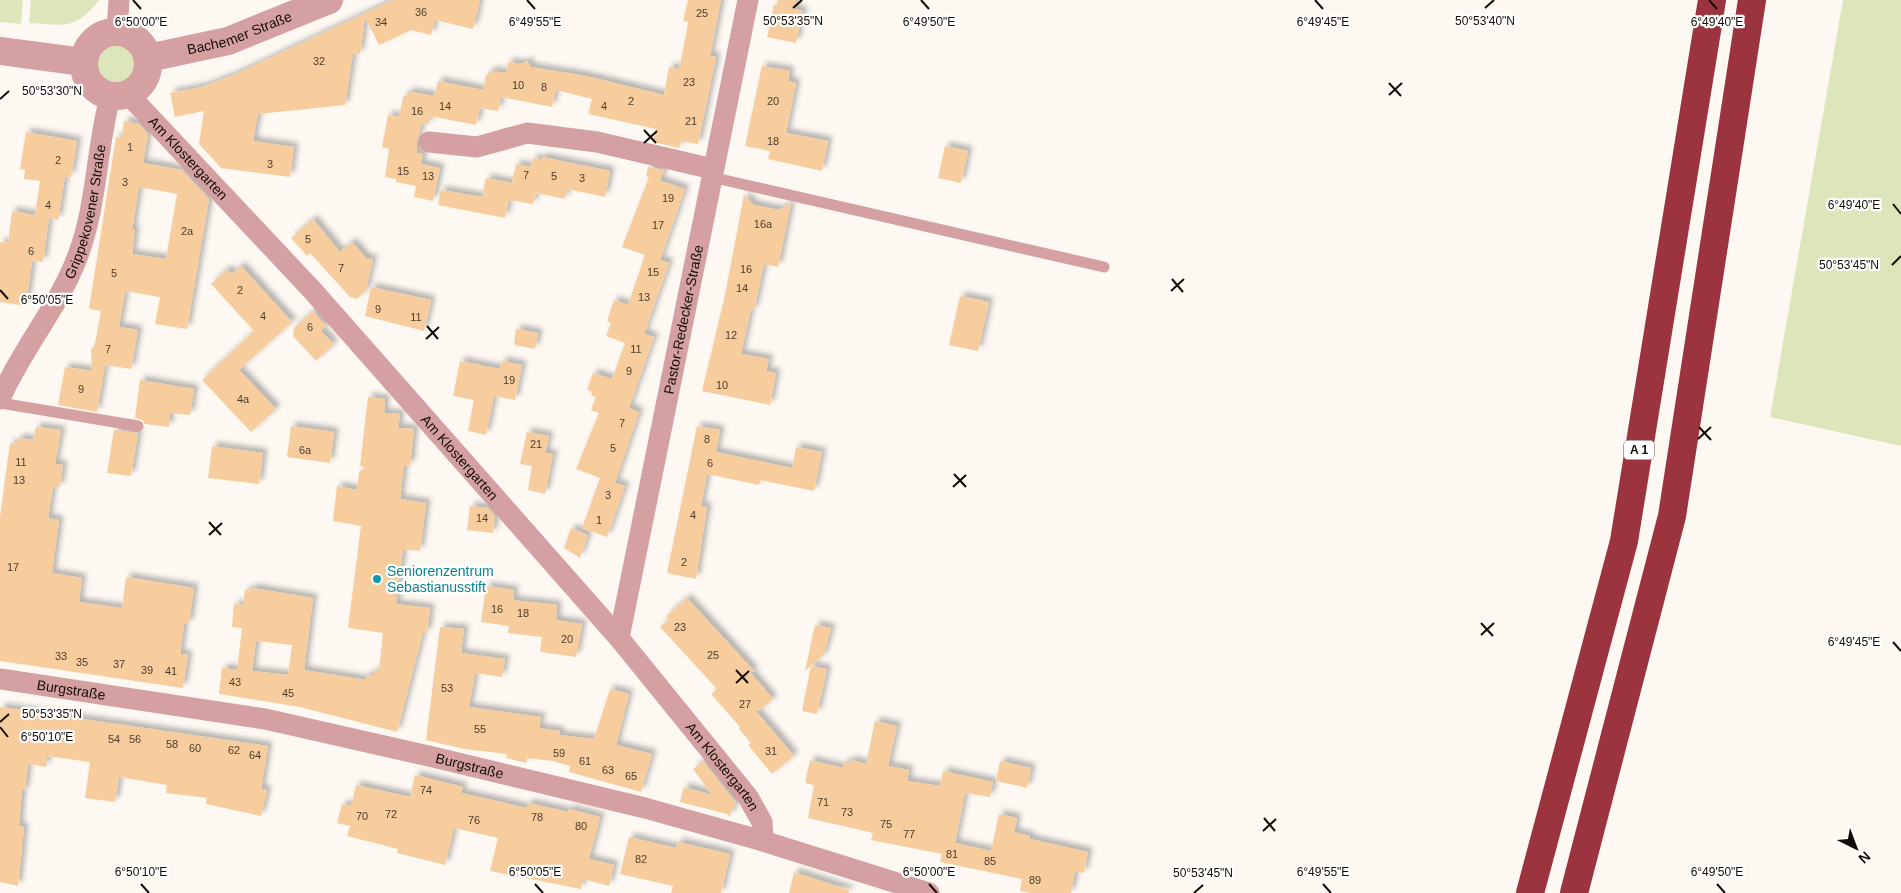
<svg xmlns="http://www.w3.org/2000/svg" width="1901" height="893" font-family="Helvetica,sans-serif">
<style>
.green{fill:#dde6ba}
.building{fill:#f7cd9e;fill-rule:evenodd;filter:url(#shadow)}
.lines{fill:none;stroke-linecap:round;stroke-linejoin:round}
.service{stroke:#d4a0a1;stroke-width:11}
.minor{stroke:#d4a0a1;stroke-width:21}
.tertiary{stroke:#d4a0a1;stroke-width:28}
.motorway{stroke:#9c3440;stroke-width:28}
.ticks{fill:none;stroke:#140c03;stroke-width:2}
.culture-dot{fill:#0f9aa8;stroke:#fff;stroke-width:2}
.labels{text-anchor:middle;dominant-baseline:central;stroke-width:4.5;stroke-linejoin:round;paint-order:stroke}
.number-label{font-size:11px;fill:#4d3c2a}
.shield{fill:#fff;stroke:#5a554f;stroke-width:1}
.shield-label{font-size:12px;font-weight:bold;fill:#140c03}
.street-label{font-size:14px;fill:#140c03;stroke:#fff}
.culture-label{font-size:14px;fill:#0d838f;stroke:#fff;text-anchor:start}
.ticks-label{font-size:12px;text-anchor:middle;fill:#140c03;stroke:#fff;stroke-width:4.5;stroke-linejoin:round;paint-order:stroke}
</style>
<defs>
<filter id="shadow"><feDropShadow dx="4.5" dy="-4.5" stdDeviation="2.5" flood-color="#0004"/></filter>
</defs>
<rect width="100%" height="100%" fill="#fdf8f2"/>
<!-- green -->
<path class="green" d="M0,0h23l-2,24 -21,-2z
M31,0h68c-24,31 -35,25 -70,23z
M1843,0h58v446l-131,-29z
M96 63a20 20 0 1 1 40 0a20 20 0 1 1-40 0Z"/>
<!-- building -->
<path class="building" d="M393,0h87l-7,29 -38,-9 -4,15 -20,-5 -32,15 -14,-28 -5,37 -7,-1 -8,52 -87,9 -5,27 41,6 -4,30 -69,-9 -22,-24 5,-33 -29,6 -5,-24 32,-6 34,-13z
M688,0h33l-11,56 6,1 -18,87 -17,-3 -2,7 -26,-6 3,-13 -68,-15 4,-15 -36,-9 -4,17 -51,-10 -3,14 -18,-3 -4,17 -46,-9 -1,8 -7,-1 -5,18v12l6,1 -2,10 19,4 -7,33 -19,-4 2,-11 -20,-4v-3l-11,-2 4,-28 -7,-2 6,-32 11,2 4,-20 8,-5 23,4 4,-15 45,9 3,-15 6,-4 14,2 2,-11 14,2 5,-3 4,6 55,9 78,19 5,-28 10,2 7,-34 2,-13 -5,-1z
M778,0h18l-2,9 9,2 -7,32 -29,-6 7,-32h3z
M762,66l28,5 -2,10 8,2 -10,50 42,8 -6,30 -54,-12 2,-8 -25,-5z
M124,121l15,3 9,10 -5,29 39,7 27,29 -22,130 -32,-5 5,-27 -35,-6 -6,36 19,3 -7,39 -26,-4 -8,47 -39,-7 7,-38 27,4 -1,-21 4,-6 6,-33 -12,-2 27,-172 6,1zM139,187l38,7 -11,65 -34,-5 3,-24h-3z
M26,132l51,9 -6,36 -6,-1 -7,44 -9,-2 -6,44 -11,-1 -6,45 -26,-4v-60l8,1 4,-32 23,4 5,-34 -16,-2 1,-9 -5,-1z
M945,146l23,5 -7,32 -23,-5z
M542,157l68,14 -5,26 -38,-8 -2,10 -29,-6 -3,11 -24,-4 -4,18 -67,-13 3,-15 41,7 4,-19 26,5 4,-19 15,3 2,-9 9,2z
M648,167l16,3 -4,11 -14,-5z
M649,177l36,12 -25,71 9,3 -25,71 10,3 -25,71 10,4 -24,71 10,3 -18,51 -25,-9 18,-50 -24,-9 23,-56 -8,-3 5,-13 -5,-1 1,-4 -5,-2 6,-17 19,6 13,-36 -19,-7 5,-13 -4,-2 7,-21 14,5 17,-50 -23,-8z
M744,195l10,10 25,5 12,-7 -13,64 -14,-3 -10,46 -3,-1 -10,45 28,5 -3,12 10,2 -6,32 -68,-14 23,-96z
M313,219l27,33 12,-10 14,16 7,1 -7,31 -9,9 -7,-2 -40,-44 -3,3 -16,-18z
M241,266l51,56 -53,48 37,39 -25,23 -49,-52 52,-49 -43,-47 16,-15 5,5z
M371,287l60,13 -7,31 -59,-15z
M960,296l29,6 -11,49 -29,-6z
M313,311l13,15 -5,5 13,13 -18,17 -23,-25 1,-8z
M516,329l22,4 -3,16 -21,-4z
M460,361l40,8 2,-8 20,4 -7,35 -21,-4 -8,39 -18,-4 6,-31 -21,-4z
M140,380l54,9 -4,26 -20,-2 -1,14 -24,-3 -3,-4 -7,-2z
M368,397l17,2 -1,14 16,1 -2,14 16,1 -4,37 -6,-1 -4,34 26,4 -6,48 -17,-2 -7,55 34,4 -3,25 -4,-1 -26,100 -97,-25 -81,-13 3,-26 15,2 5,-42 -10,-1 2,-23 9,1 2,-15 7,1v-3l61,10 -9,72 62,10v-5l7,1 1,-6 5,1 4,-38 -35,-5 13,-102 -28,-5 4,-35 20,4 2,-18 7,-5 -6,-1zM256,641l36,4 -4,30 -36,-4z
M291,426l43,6 -4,31 -43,-6z
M697,426l23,4 -4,22 76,16 4,-21 26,5 -8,39 -54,-11 -1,5 -52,-11 -6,32 6,1 -11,72 -29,-6z
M36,427l25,3 -6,34 8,1 -3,22 -7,-1 -5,32 11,2 -7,53 30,5 -3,24 43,6 4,-31 68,11 -5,36 -5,-1 -4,31 8,1 -5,33 -183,-27v-144l10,-74 7,1 1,-6 15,2z
M114,430l24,3 -7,43 -24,-3z
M527,432l22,4 -4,17 8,1 -8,40 -17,-4 4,-24 -12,-2z
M212,446l51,7 -4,31 -51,-6z
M470,506l18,2 7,8 -2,17 -26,-3z
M571,528l17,7 -8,23 -16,-10z
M486,586l28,4 -1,10 44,5 -1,15 26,4 -6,33 -36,-5 2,-15 -34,-4 1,-7 -28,-4z
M687,598l68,74 -6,-1 24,28 -14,12 -4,-1 39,46 -22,18 -24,-29 3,-2 -12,-14 1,-2 -29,-33 6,-5 -57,-62 9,-8 -3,-3z
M815,625l16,3 -7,26 -19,17z
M440,627l24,2 -3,24 44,6 -3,18 -27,-4 -6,34 72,10 -2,11 21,3 -1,4 35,4 16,-50 19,5 -13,51 36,9 -11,38 -72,-20 1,-6 -17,-5 -26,-3 -1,5 -20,-5 1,-4 -43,-5 -38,-9z
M811,666l16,3 -10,45 -15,-3z
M0,707l268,39 -7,43 6,1 -6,26 -55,-12 1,-6 -41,-5 1,-8 -48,-8 -4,25 -30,-4 5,-36 -43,-6 -1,11 -18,-3 -3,26h-3l-3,36 5,1 -6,59 -18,-4z
M875,721l22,5 -9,40 21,4 -2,11 33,5 3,-15 50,11 -3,15 -25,-4 -10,50 36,8 8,-37 18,4 -3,14 16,4v3l58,13 -4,21 -9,-2 -4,22h-40l-11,-2 2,-12 -82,-17 2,-8 -71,-14 2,-7 -65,-15 6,-33 -9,-2 5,-23 33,8 1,-6 6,1 1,-3 15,4z
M703,761l33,42 -7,14 -2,-3 -47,-12 4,-15 28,8 -19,-26z
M1000,761l31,7 -4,20 -31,-7z
M415,775l48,12 -2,6 66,15 2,-5 39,9 1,-3 31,8 -11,42 25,6 -5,21 -26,-7 -2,10 -91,-18 8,-33 -44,-10 -9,37 -48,-12 1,-4 -51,-13 3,-10 -13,-3 5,-19 9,2 5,-21 54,12z
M629,837l47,11 2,-6 52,12 -9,39h-50l2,-7 -53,-12z
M794,872l55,18v3h-60z"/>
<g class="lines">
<!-- service -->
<path class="service" d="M711,177l393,90
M0,403l138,23"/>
<!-- minor -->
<g class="minor">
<path d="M117,31l2,-31"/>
<path id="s1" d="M128,94l185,197 306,347 129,159 14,25 1,19"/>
<path d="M429,142l48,5 50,-14 70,9 116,27"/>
<path id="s2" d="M0,399c21,-49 58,-91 77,-141 20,-51 19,-108 33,-161"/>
<path id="s3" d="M619,638l129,-638"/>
<path id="s4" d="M0,679l265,40 168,38 212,51 118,33 166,52"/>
</g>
<!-- tertiary -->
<g class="tertiary">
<circle cx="116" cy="64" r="32"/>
<path d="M0,51l83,11"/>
<path id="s5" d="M148,58l80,-17 101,-41"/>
</g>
<!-- motorway -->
<path class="motorway" d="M1530,893l94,-352 88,-541
M1574,893l98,-377 80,-516"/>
</g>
<!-- ticks -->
<path class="ticks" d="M133,0l8,9M527,0l8,9M921,0l8,9M1315,0l8,9M1709,0l8,9M793,8l9,-8M1485,8l9,-8M1389,83l12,13M1389,95l13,-12M0,99l9,-8M644,130l12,13M644,143l13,-12M1893,204l8,10M1892,265l9,-9M1172,279l11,13M0,290l8,9M1171,291l13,-12M427,326l11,13M426,339l13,-12M1699,427l12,13M1698,439l13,-12M954,474l12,13M953,487l13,-12M209,522l12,13M209,535l13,-12M1481,623l12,13M1481,635l13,-12M1893,642l8,9M736,670l12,13M736,683l13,-12M0,722l9,-8M0,727l8,10M1264,818l11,13M1263,831l13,-12M141,884l8,9M535,884l8,9M929,884l8,9M1323,884l8,9M1717,884l8,9M1194,893l9,-8"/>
<!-- markers -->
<circle class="culture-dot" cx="377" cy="579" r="5"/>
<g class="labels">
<!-- number labels -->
<g class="number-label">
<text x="421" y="12">36</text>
<text x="702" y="13">25</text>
<text x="381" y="22">34</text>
<text x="319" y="61">32</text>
<text x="689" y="82">23</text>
<text x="518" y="85">10</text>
<text x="544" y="87">8</text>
<text x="631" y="101">2</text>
<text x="773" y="101">20</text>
<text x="445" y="106">14</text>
<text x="604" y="106">4</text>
<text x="417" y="111">16</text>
<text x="691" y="121">21</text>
<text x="773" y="141">18</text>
<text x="130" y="147">1</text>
<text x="58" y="160">2</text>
<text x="270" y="164">3</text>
<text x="403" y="171">15</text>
<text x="526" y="175">7</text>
<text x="428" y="176">13</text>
<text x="554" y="176">5</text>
<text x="582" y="178">3</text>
<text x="125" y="182">3</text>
<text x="668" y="198">19</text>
<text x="48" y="205">4</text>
<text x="763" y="224">16a</text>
<text x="658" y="225">17</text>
<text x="187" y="231">2a</text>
<text x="308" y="239">5</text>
<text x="31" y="251">6</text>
<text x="341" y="268">7</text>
<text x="746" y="269">16</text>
<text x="653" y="272">15</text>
<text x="114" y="273">5</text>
<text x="742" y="288">14</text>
<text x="240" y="290">2</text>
<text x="644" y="297">13</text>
<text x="378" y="309">9</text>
<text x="263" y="316">4</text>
<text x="416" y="317">11</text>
<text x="310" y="327">6</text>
<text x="731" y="335">12</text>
<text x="108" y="349">7</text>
<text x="636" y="349">11</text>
<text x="629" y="371">9</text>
<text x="509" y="380">19</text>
<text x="722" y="385">10</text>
<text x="81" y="389">9</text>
<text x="243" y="399">4a</text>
<text x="622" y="423">7</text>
<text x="707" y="439">8</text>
<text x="536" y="444">21</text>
<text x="613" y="448">5</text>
<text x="305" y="450">6a</text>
<text x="21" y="462">11</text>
<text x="710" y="463">6</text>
<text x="19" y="480">13</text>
<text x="608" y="495">3</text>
<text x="693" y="515">4</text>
<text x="482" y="518">14</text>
<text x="599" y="520">1</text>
<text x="684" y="562">2</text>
<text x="13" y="567">17</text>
<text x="497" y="609">16</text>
<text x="523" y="613">18</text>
<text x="680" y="627">23</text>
<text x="567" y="639">20</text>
<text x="713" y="655">25</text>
<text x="61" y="656">33</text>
<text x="82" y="662">35</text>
<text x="119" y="664">37</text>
<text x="147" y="670">39</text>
<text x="171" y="671">41</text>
<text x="235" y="682">43</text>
<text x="447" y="688">53</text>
<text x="288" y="693">45</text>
<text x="745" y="704">27</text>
<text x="480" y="729">55</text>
<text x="114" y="739">54</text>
<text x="135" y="739">56</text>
<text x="172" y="744">58</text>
<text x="195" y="748">60</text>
<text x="234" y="750">62</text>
<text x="771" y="751">31</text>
<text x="559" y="753">59</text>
<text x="255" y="755">64</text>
<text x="585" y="761">61</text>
<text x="608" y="770">63</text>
<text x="631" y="776">65</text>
<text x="426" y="790">74</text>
<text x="823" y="802">71</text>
<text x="847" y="812">73</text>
<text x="391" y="814">72</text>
<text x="362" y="816">70</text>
<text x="537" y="817">78</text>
<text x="474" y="820">76</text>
<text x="886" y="824">75</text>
<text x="581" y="826">80</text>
<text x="909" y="834">77</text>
<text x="952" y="854">81</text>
<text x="641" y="859">82</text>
<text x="990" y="861">85</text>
<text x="1035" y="880">89</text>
</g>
<!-- shield labels -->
<rect class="shield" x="1624" y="440.5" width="30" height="19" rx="4"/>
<g class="shield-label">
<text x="1639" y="450">A 1</text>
</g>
<!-- street labels -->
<g class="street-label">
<text stroke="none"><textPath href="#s5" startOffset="95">Bachemer Straße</textPath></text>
<text stroke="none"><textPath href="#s1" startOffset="88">Am Klostergarten</textPath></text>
<text stroke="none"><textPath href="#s2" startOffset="208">Grippekovener Straße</textPath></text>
<text stroke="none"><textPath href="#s3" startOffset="325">Pastor-Redecker-Straße</textPath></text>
<text stroke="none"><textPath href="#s1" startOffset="492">Am Klostergarten</textPath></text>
<text stroke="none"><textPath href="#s4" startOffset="72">Burgstraße</textPath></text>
<text stroke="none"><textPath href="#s4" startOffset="478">Burgstraße</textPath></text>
<text stroke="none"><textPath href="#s1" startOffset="898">Am Klostergarten</textPath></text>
</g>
<!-- culture labels -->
<g class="culture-label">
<text x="387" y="571">Seniorenzentrum<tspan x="387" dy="16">Sebastianusstift</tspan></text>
</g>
</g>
<g class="ticks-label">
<text x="793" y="25">50°53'35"N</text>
<text x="1485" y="25">50°53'40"N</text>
<text x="141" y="26">6°50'00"E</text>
<text x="535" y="26">6°49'55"E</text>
<text x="929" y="26">6°49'50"E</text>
<text x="1323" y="26">6°49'45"E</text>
<text x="1717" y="26">6°49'40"E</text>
<text x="52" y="95">50°53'30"N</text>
<text x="1854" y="209">6°49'40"E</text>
<text x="1849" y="269">50°53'45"N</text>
<text x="47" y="304">6°50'05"E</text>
<text x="1854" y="646">6°49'45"E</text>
<text x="52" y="718">50°53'35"N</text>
<text x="47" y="741">6°50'10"E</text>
<text x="141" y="876">6°50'10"E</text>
<text x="535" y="876">6°50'05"E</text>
<text x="929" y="876">6°50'00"E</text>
<text x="1323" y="876">6°49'55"E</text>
<text x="1717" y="876">6°49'50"E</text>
<text x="1203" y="877">50°53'45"N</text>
</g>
<!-- north arrow -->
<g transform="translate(1856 848) rotate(138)" stroke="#ffffff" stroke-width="4" paint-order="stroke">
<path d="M0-4L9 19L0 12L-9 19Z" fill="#140c03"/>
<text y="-8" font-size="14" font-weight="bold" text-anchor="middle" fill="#140c03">N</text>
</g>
</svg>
